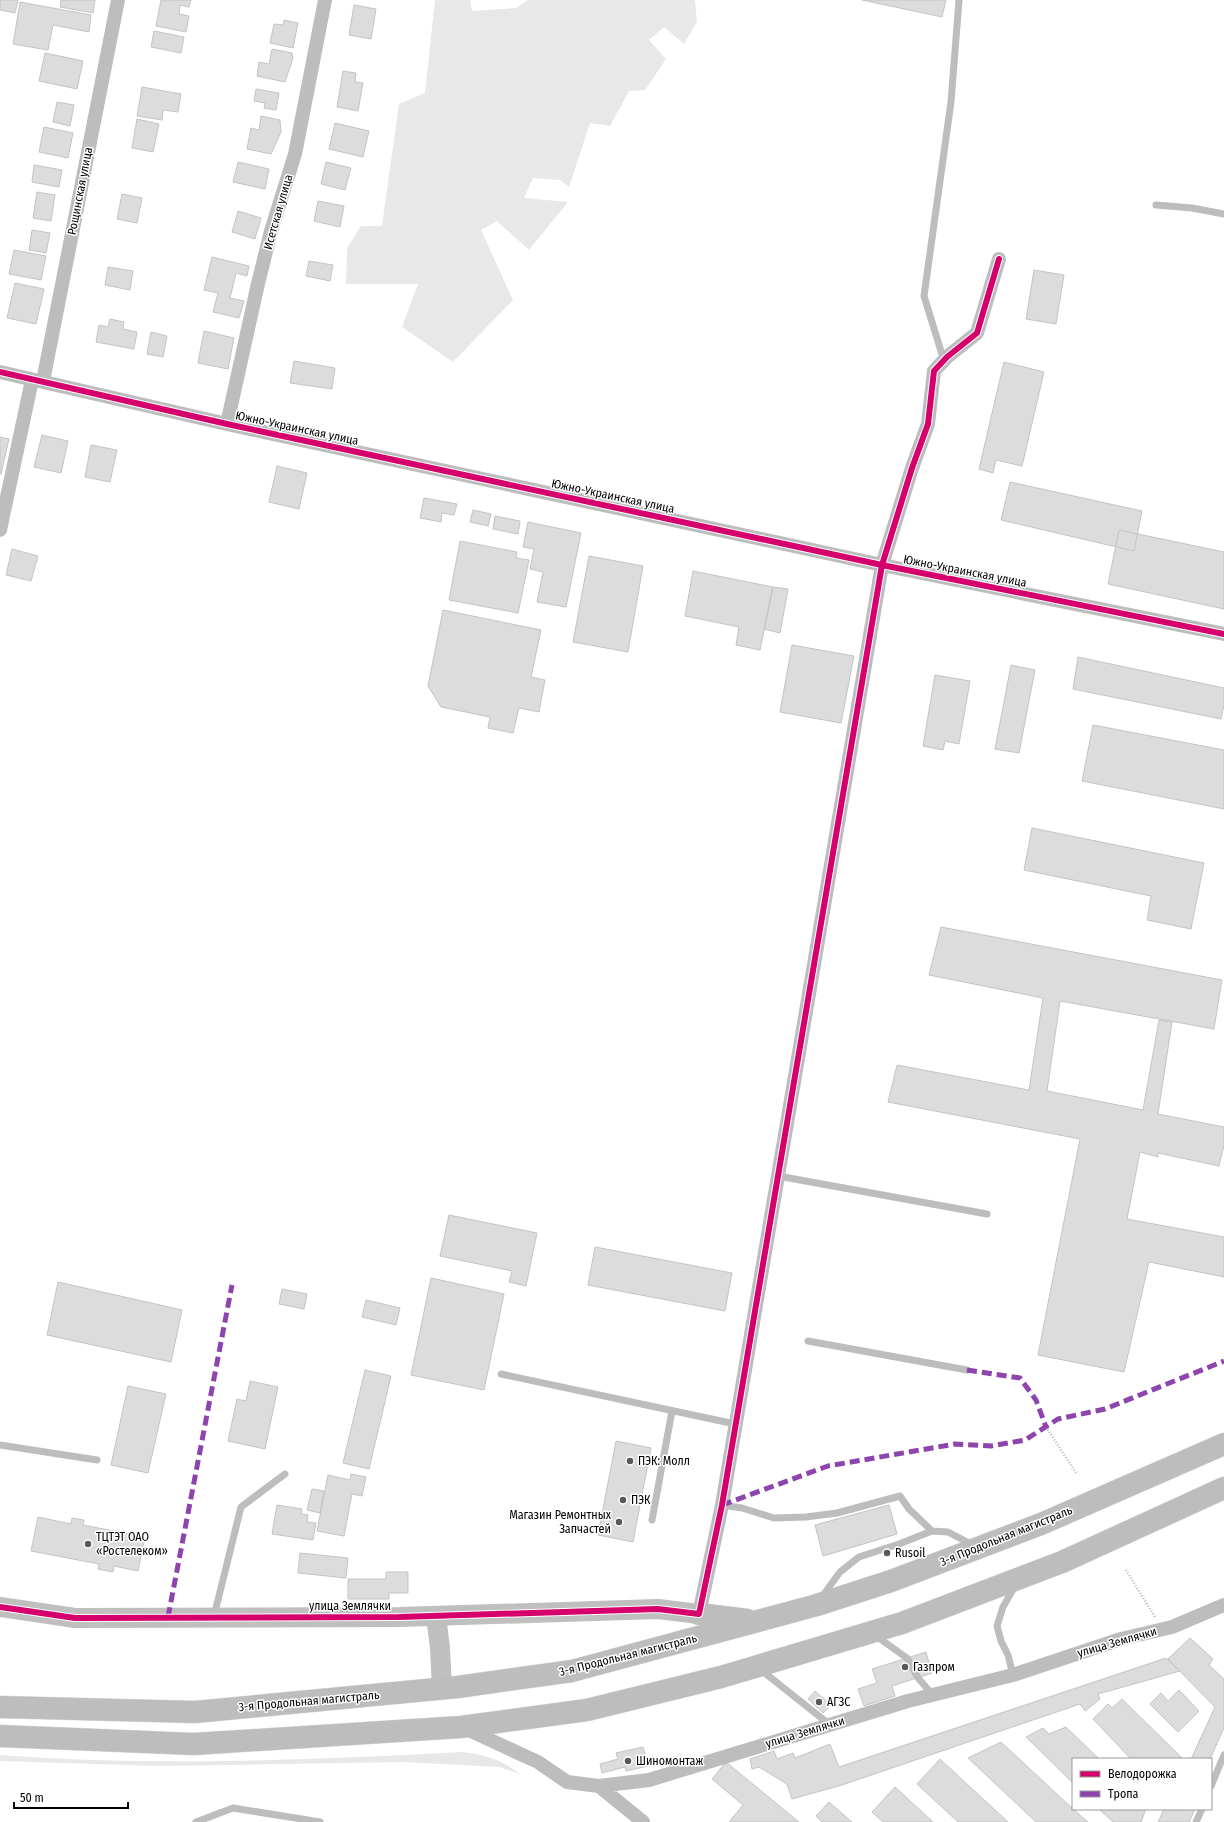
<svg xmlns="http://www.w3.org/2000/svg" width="1224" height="1822" font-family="'Fira Sans Condensed',sans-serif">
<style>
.green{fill:#e8e8e8}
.building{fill:#dcdcdc;stroke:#c4c4c4}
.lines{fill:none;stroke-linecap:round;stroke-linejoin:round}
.highway-casing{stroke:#dbdbdb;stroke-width:23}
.path{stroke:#b8b8b8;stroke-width:2.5;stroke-dasharray:1 2;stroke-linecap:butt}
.lane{stroke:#bdbdbd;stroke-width:7}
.street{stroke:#bdbdbd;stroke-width:14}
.secondary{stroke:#bfbfbf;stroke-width:20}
.highway{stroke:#bdbdbd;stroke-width:22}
.quiet{stroke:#8e44ad;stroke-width:5;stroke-dasharray:10 5;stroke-linecap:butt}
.cycleway-casing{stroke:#fff;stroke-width:8}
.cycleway{stroke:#d6006c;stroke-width:6}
.poi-dot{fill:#595959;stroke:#fff;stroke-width:1.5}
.labels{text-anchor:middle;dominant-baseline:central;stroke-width:3;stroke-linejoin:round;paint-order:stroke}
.street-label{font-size:12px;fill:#000;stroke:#fff}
.poi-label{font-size:12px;fill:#000;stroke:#fff;text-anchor:start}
</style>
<rect width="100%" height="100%" fill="#fff"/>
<!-- green -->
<path class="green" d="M435,0h35l2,11 44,-3 12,-8h167l2,22 -13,22 -20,-17 -15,13 17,19 -21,31 -16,1 -19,35 -20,-3 -21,64 -9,-7 -27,-2 -9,20 44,4 -39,48 -32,-29 -16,9 32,70 -60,62 -51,-35 16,-43h-72l1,-36 14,-22h21l17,-122 26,-11z
M462,1752c24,3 38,7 58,22l-21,-7 -95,-5 -245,4 -159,-5v-6c154,12 308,5 462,-3z"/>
<!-- building -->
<path class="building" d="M0,0h18l-3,13 -15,-3z
M61,0h34l-2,13 -33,-6z
M161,0h30l-2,7 -9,-2 -1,9 10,2 -3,16 -30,-6z
M862,0h84l-4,17z
M20,2l71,13 -2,17 -36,-7 -5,25 -35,-6z
M354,5l22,4 -5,30 -22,-4z
M284,20l14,3 -5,25 -23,-5 4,-19 9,1z
M154,31l30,6 -3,16 -30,-6z
M272,49l20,4 1,5 -8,24 -28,-6 2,-14 10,2z
M45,53l38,8 -6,28 -38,-8z
M343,71l13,2 -1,9 8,1 -5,28 -21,-4z
M142,87l39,7 -3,18 -15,-2 -1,10 -25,-4z
M256,89l23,4 -3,17 -12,-2 1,-5 -11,-2z
M57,102l17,3 -4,21 -17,-4z
M261,116l19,4 1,12 -10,22 -24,-5 4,-21 8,2z
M137,119l22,5 -6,28 -21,-4z
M335,123l34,8 -6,26 -34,-8z
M44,127l29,6 -5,25 -29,-6z
M238,162l31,7 -4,20 -32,-7z
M326,162l25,6 -6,22 -24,-6z
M34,165l28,5 -3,17 -27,-5z
M37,192l18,3 -4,26 -18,-3z
M122,194l20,4 -5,25 -20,-4z
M318,201l26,5 -4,21 -26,-6z
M238,211l23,7 -6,21 -23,-7z
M32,230l18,3 -4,20 -17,-3z
M14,250l32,6 -5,24 -32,-6z
M212,257l37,9 -2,10 -11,-3 -6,25 14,3 -5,17 -26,-6 5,-19 -14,-3z
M309,261l24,4 -3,16 -24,-5z
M108,267l25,4 -3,19 -25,-5z
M1034,270l30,5 -8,49 -30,-5z
M15,283l29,6 -8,35 -29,-6z
M110,319l14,3 -1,7 14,3 -3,17 -38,-7 3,-17 9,2z
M204,331l30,7 -6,31 -30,-6z
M151,332l16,4 -4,21 -16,-3z
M294,361l41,7 -3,21 -42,-6z
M1004,362l40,10 -22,94 -26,-6 -3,13 -14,-4z
M42,435l26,6 -7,32 -27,-6z
M0,437l9,2 -8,35h-1z
M91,445l26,5 -7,32 -25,-5z
M277,466l30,7 -8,36 -30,-7z
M1010,482l132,29 -8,40 -133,-31z
M424,498l33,6 -3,11 -12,-2 -1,9 -21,-4z
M473,510l18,4 -3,12 -18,-4z
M495,516l25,5 -2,13 -25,-5z
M528,522l53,11 -15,74 -29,-5 6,-30 -13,-3 4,-20 -11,-2z
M1119,530l105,22v57l-116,-25z
M460,541l57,11 -1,6 13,2 -11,53 -69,-13z
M12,549l26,7 -7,25 -25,-6z
M589,556l54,10 -15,86 -55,-10z
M693,571l80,16 -13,63 -24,-5 3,-18 -54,-11z
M773,587l15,2 -8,44 -16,-4z
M443,610l98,20 -10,47 14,3 -6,32 -20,-4 -6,25 -25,-5 2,-11 -49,-10 -13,-21z
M792,645l62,11 -13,67 -61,-11z
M1078,657l146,31v17l-3,14 -148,-30z
M1011,665l24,5 -16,83 -24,-4z
M935,675l35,6 -11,63 -14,-3 -2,9 -20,-4z
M1093,725l131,25v59l-142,-28z
M1032,828l172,35 -13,66 -44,-9 4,-24 -127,-26z
M941,927l281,53 -8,49 -154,-28 -13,90 96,19 16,-90 13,2 -14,92 66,13v22h-1l-4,17 -61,-13v4l-18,-5 -13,67 97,18v40l-75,-15 -25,110 -86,-17 42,-216 -192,-37 9,-37 132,25 14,-92 -114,-23z
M449,1215l88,18 -11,53 -17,-4 3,-11 -72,-15z
M595,1247l137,26 -7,38 -137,-26z
M431,1278l73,16 -20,96 -73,-15z
M58,1282l124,28 -11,52 -124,-27z
M282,1289l25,5 -3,15 -25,-5z
M366,1300l34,8 -4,17 -34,-8z
M365,1370l26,6 -22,93 -26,-6z
M250,1381l28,6 -13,62 -37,-8 9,-42 9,2z
M128,1386l38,8 -18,79 -37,-8z
M616,1441l35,7 -18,94 -35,-7z
M351,1474l15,3 -4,19 -10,-2 -8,42 -27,-5 11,-56 22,5z
M312,1489l12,2 -4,22 -13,-3z
M277,1505l25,4 -1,5 7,1 -1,7 9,1 -3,17 -41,-6z
M889,1505l8,29 -74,22 -8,-31z
M38,1517l33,7 1,-6 12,2 -1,5 62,12 -7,34 -24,-5 -1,6 -15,-3 1,-5 -68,-13z
M300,1553l48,5 -2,20 -48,-5z
M386,1572h22v21h-19v6h-41v-20h38z
M1190,1638l23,21 -4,6 15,14v49l-14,31h-19l24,-52 -47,-48z
M926,1652l6,21 -40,13 3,10 -31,10 -6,-17 19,-6 -5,-14z
M1166,1658l14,13 -82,23 2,5 -15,12 -5,-7 -238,81 -50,14 -5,-15 -28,-17 -7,2 -2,-10 24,-8 3,8 16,-6 2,5 35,-14 9,23z
M1179,1690l20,21 -21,21 -28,-28 11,-11 7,8z
M815,1691l16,14 -8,8 -15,-14z
M1122,1699l61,60h-52l-38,-40 15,-15 4,4z
M1066,1727l33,32h-26v24l-47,-46 17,-9 6,6z
M1001,1742l72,67 15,13h-52l-68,-64z
M643,1747l5,19 -22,5 -1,-4 -23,6 -2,-9 18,-5 -2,-6z
M940,1759l68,63h-50l-41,-38z
M726,1762l73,60h-70l14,-17 -31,-26z
M895,1787l38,35h-50l-11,-10z
M829,1802l23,20h-30l-6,-6z
M1099,1809h47l-5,13h-28z
M1164,1809h31l-6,13h-31z"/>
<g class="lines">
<!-- highway casing -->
<g class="highway-casing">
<path id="highway" d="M699,1614l48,6
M0,1707l195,5 263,-25 114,-16 245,-66 74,-24 150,-57 183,-80
M0,1736l194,8 267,-17 126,-17 134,-33 181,-54 160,-61 162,-74"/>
</g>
<!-- path -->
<path class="path" d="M1046,1427l30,46
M1126,1570l29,47"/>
<!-- lane -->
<path class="lane" d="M1156,205l36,3 32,6
M944,361l-20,-65 27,-194 8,-102
M778,1176l209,38
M808,1341l159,29
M501,1374l234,50
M0,1445l97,15
M722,1505l20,3 32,10 32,-1 31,-4 63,-17 9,13 23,22
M652,1520l20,-109
M821,1598l19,-26 19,-15 40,-13 33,-13 16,1 25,13
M214,1616l27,-109 44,-33
M876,1636l31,22 11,20 15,17
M761,1670l68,54
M1013,1675l-5,-20 -7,-14 -4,-15 6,-19 12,-21
M1211,1786l13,-31
M196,1822l37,-14 87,14
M1196,1822l6,-13"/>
<!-- street -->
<path class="street" d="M0,372l227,52 655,141 342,69
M43,381l75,-381
M227,424l30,-136 14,-57 24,-77 30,-154
M0,530l32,-150
M699,1614l23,-109 160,-940 30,-97 16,-44 6,-53 13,-14 30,-24 22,-74
M462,1727l76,35 29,20 32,4 50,-6 259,-79 105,-26 108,-36 51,-12 52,-22
M599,1786l44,36"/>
<!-- secondary -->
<path class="secondary" d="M0,1607l75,11 324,-1 259,-8 41,5
M436,1616l4,32 2,41"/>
<!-- highway -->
<use href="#highway" class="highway"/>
<!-- quiet -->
<path class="quiet" d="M967,1370l53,8 16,22 10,27
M722,1505l106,-39 127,-22 36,2 34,-6 33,-21 47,-10 119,-48
M168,1617l64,-332"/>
<!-- cycleway casing -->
<g class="cycleway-casing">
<path id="cycleway" d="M0,372l227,52 655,141 342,69
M0,1607l75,11 324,-1 259,-8 41,5 23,-109 160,-940 30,-97 16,-44 6,-53 13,-14 30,-24 22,-74"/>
</g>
<!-- cycleway -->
<use href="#cycleway" class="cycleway"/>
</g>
<!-- markers -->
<g class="poi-dot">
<circle cx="630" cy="1461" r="4"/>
<circle cx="623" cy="1500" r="4"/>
<circle cx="619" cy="1522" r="4"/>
<circle cx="88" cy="1544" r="4"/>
<circle cx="887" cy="1553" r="4"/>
<circle cx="905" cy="1667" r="4"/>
<circle cx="819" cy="1702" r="4"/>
<circle cx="628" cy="1761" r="4"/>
</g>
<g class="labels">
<!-- street labels -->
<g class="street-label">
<text transform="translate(80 191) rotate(-79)">Рощинская улица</text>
<text transform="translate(278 212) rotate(-74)">Исетская улица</text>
<text transform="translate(297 428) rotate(12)">Южно-Украинская улица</text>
<text transform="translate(613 496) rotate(12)">Южно-Украинская улица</text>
<text transform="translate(965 571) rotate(11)">Южно-Украинская улица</text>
<text transform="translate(1006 1536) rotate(-22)">3-я Продольная магистраль</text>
<text x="350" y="1606">улица Землячки</text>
<text transform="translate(1117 1642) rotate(-16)">улица Землячки</text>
<text transform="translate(628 1655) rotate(-14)">3-я Продольная магистраль</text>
<text transform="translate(309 1701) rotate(-5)">3-я Продольная магистраль</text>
<text transform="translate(805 1732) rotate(-17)">улица Землячки</text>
</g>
<!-- poi labels -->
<g class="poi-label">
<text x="638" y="1461">ПЭК: Молл</text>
<text x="631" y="1500">ПЭК</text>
<text x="611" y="1515" text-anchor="end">Магазин Ремонтных<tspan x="611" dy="14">Запчастей</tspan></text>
<text x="96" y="1537">ТЦТЭТ ОАО<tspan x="96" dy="14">«Ростелеком»</tspan></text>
<text x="895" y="1553">Rusoil</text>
<text x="913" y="1667">Газпром</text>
<text x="827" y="1702">АГЗС</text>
<text x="636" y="1761">Шиномонтаж</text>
</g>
</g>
<!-- legend -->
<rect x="1072" y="1758" width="140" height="52" fill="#ffffff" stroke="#999999"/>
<rect x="1080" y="1771" width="20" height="6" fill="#d6006c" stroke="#999999"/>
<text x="1108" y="1778" font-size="12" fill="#000000">Велодорожка</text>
<rect x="1080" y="1791" width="20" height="6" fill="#8e44ad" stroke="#999999"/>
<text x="1108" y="1798" font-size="12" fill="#000000">Тропа</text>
<!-- scale -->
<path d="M14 1802v6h114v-6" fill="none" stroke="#000000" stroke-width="2"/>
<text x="20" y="1802" font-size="12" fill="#000000" stroke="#ffffff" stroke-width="3" paint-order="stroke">50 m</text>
</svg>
